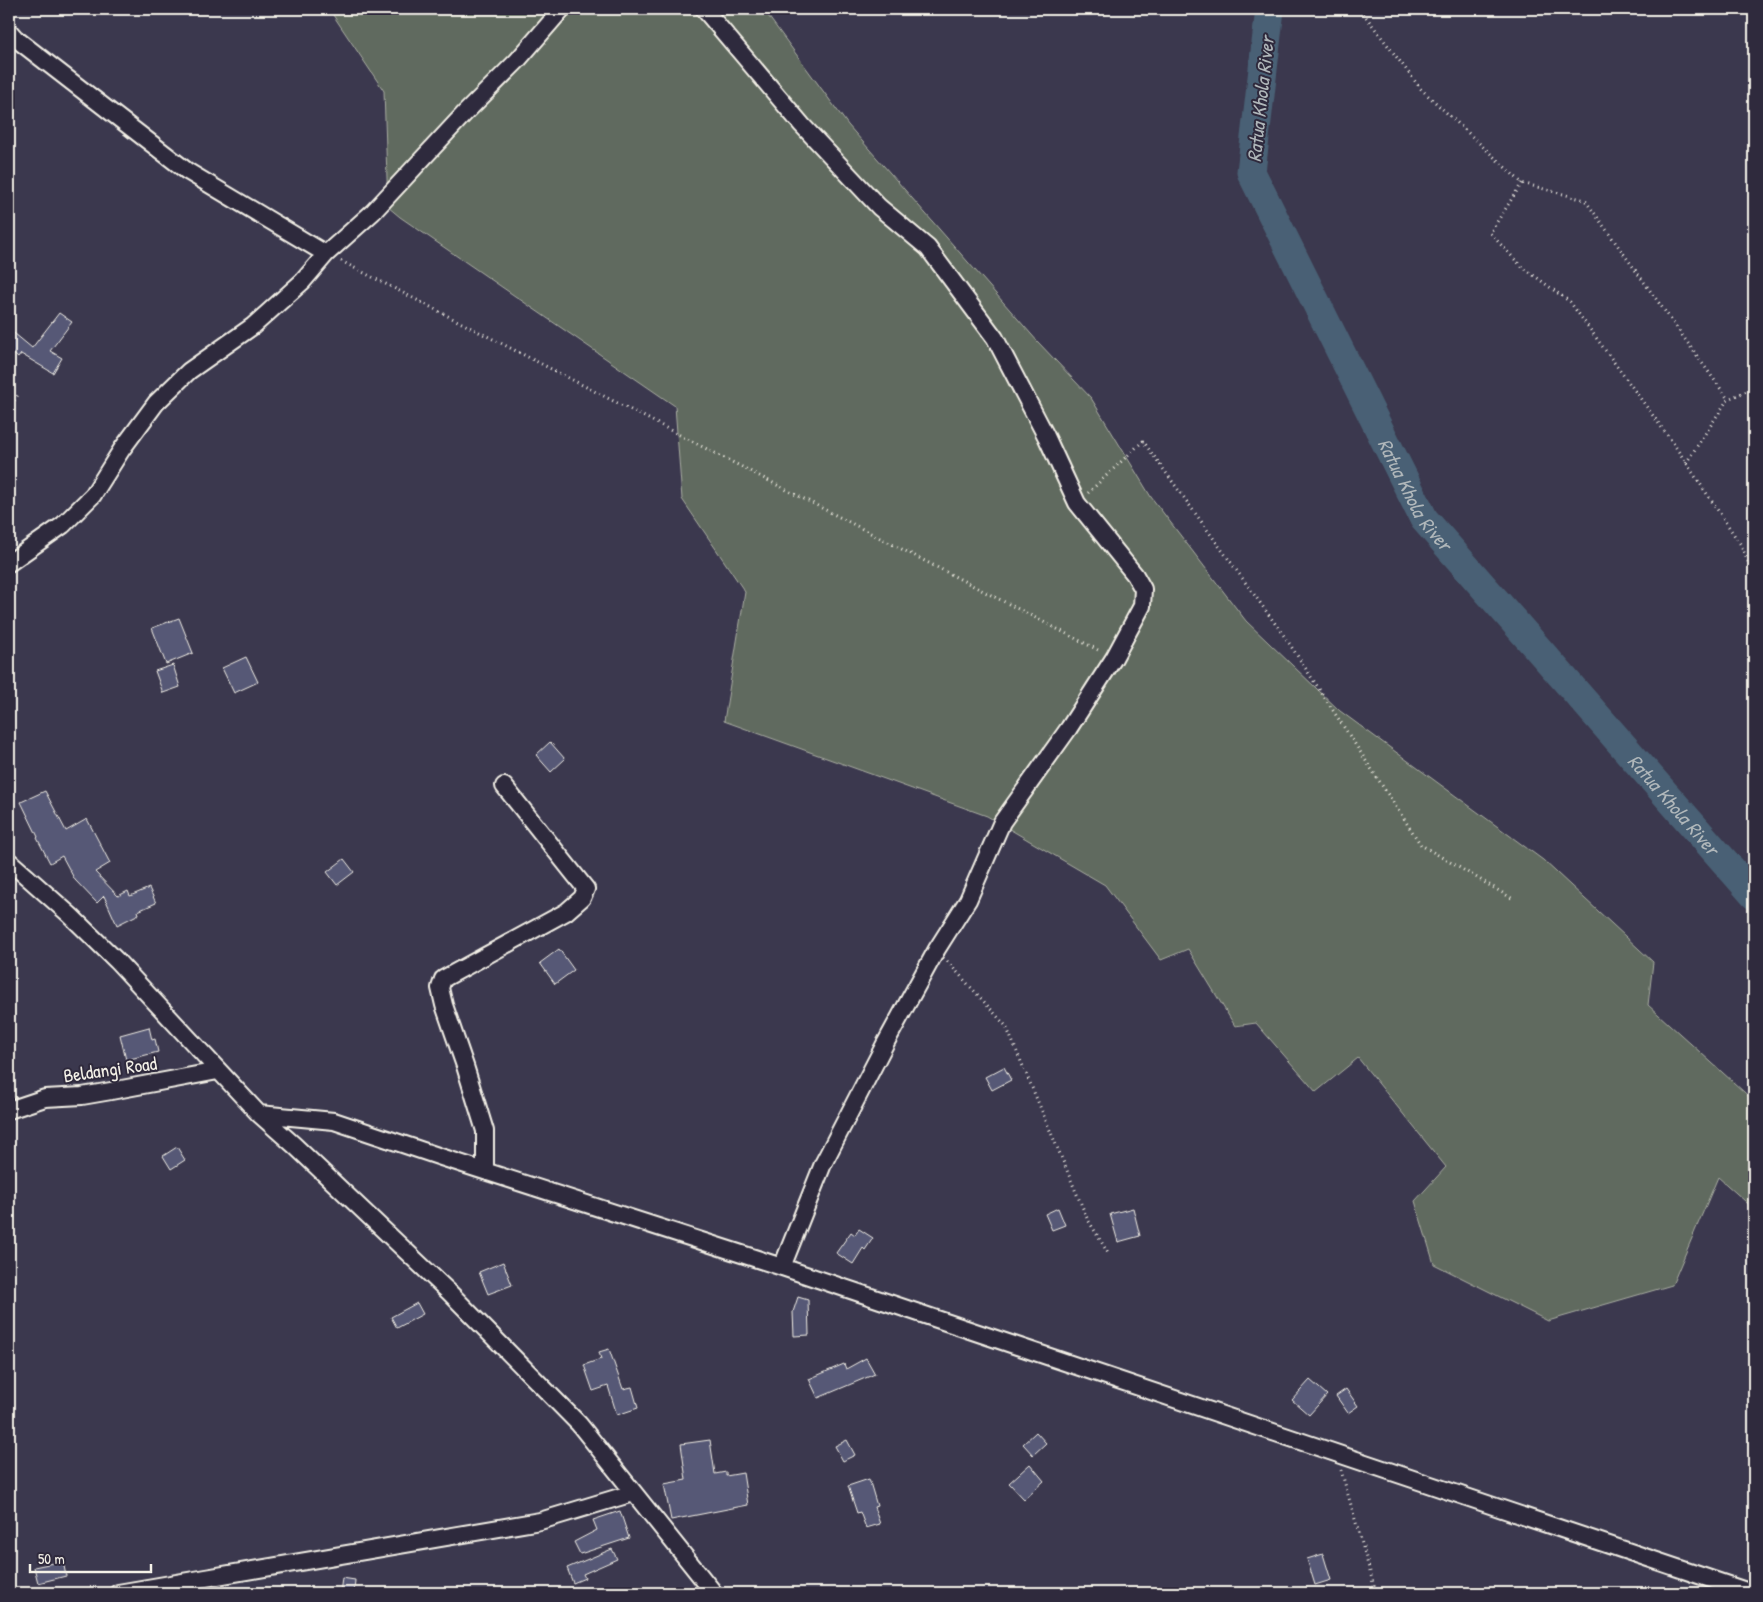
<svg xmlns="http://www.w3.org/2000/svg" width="1763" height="1602" font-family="'Patrick Hand',sans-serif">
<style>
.green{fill:#606a5e;stroke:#aaaea3}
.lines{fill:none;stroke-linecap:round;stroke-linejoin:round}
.river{stroke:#496174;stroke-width:29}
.building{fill:#575976;stroke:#f4f1e8}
.minor-casing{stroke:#f4f1e8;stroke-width:20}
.path{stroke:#f4f1e8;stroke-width:3;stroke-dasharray:1 4;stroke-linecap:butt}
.minor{stroke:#2f2a3d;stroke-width:16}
.labels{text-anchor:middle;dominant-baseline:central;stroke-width:4;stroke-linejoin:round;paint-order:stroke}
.street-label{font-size:19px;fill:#f4f1e8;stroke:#2f2a3d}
.water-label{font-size:20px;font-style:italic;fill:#b0b7ba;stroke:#2f2a3d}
</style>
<rect width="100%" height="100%" fill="#3b384e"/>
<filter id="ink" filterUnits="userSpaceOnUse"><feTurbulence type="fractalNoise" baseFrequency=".02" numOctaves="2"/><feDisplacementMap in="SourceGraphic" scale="10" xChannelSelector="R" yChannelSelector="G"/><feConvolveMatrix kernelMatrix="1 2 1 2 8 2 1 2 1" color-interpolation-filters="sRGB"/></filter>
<g filter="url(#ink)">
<!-- green -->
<path class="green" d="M329,9h434l85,116 190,217 53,56 60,99 95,124 94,90 203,149 110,102 -5,43 106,96v108l-36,-32 -46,108 -124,36 -114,-57 -19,-63 31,-34 -88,-109 -42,34 -60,-69 -21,3 -47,-77 -27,11 -56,-75 -118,-69 -263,-95 21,-129 -63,-93 -7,-93 -275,-189 -12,-10 -4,-116z"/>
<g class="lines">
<!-- river -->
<path class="river" id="s1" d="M1270,9l-19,163 173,347 330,376"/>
</g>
<!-- building -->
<path class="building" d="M59,313l13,9 -22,29 12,7 -9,15 -32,-19 -3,4 -9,-8v-21l23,19z
M179,618l14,35 -27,11 -14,-36z
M246,657l12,25 -24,11 -12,-25z
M173,665l7,22 -17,6 -8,-22z
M550,742l15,17 -14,13 -15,-17z
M45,791l21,40 21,-12 23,44 -15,9 23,24 10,-5 2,5 19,-8 7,15 -18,8 1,3 -22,11 -13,-29 -7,7 -22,-23 -13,-24 -12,7 -13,-25 1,-1 -17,-35z
M344,859l10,13 -17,13 -10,-13z
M559,949l15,21 -19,14 -15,-21z
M149,1027l3,13 3,-1 3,13 -32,8 -6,-25z
M1004,1067l7,13 -19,10 -7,-13z
M177,1147l8,13 -14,9 -8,-13z
M1058,1208l7,17 -13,5 -7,-16z
M1133,1208l7,28 -22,6 -8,-28z
M859,1229l14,9 -8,12 -2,-2 -10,16 -17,-11 15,-21 4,3z
M503,1262l9,23 -24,9 -9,-22z
M798,1297l10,3 1,35 -15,1 -1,-24z
M417,1303l6,11 -26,14 -6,-11z
M609,1349l14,40 9,-2 6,21 -21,7 -9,-29 -15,5 -9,-26 17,-6 -2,-7z
M866,1358l9,16 -57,24 -9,-19 35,-15 2,5z
M1310,1380l17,15 -18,20 -17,-15z
M1346,1389l12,17 -10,7 -12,-17z
M1036,1432l10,11 -13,12 -10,-11z
M710,1440l5,34 11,-2v4l17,-3 5,32 -77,15 -7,-36 22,-4 -5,-36z
M847,1440l8,15 -12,6 -8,-15z
M1030,1464l14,17 -20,18 -15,-16z
M869,1479l8,27 -3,1 6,17 -14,4 -6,-16 -3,1 -9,-27z
M620,1511l9,27 -49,16 -6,-12 23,-12 -4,-10z
M612,1549l5,10 -34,15 2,4 -12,5 -6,-15z
M1323,1554l8,26 -16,5 -8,-26z
M63,1561l3,15 -28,7 -4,-16z
M342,1578l13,2 -1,13h-14z"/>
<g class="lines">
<!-- minor casing -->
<g class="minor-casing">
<path id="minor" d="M704,9l98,116 77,82 49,41 67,90 51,98 31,67 58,72 8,14 -1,17 -28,52 -45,70 -67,94 -34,78 -31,49 -52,95 -62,120 -41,103
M9,31l6,7 172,133 139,83
M9,563l54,-38 30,-30 29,-46 34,-46 33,-32 64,-45 50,-45 23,-27 47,-42 92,-99 52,-52 45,-52
M9,861l61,54 47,46 142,153 35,31 155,147 130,132 135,169
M9,1110l36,-12 37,-2 29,-5 107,-20
M259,1114l75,7 107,36 341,110 970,326
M485,1171v-40l-20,-65 -21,-61 -4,-17 3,-9 123,-67 16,-14 4,-9 -82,-103
M118,1593l422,-72 93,-28"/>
</g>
<!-- path -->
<path class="path" d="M1360,9l61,80 101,94 63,17 143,199
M1522,183l-32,50 31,33 49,36 103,141 68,102 13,31
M341,261l759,390
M9,409l10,-16
M1686,463l42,-64 26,-11
M1088,493l55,-52 144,199 134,205 92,54
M947,961l59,65 81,192 21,35
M1341,1470l35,123"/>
<!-- minor -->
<use href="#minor" class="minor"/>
</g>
</g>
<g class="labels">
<!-- street labels -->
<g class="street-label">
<text transform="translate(110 1069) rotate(-8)">Beldangi Road</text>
</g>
<!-- water labels -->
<g class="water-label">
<text transform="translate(1260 99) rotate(-84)">Ratua Khola River</text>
<text stroke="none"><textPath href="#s1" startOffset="526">Ratua Khola River</textPath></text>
<text stroke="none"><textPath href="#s1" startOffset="931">Ratua Khola River</textPath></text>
</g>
</g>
<!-- margin -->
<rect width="1763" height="1602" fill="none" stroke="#2f2a3d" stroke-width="30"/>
<rect x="15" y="15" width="1733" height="1572" fill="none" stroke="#f4f1e8" stroke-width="2" filter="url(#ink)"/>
<!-- scale -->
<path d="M30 1564v8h121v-8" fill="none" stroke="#f4f1e8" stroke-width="2.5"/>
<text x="38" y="1564" font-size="15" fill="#f4f1e8" stroke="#2f2a3d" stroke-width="4" paint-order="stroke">50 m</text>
</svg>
